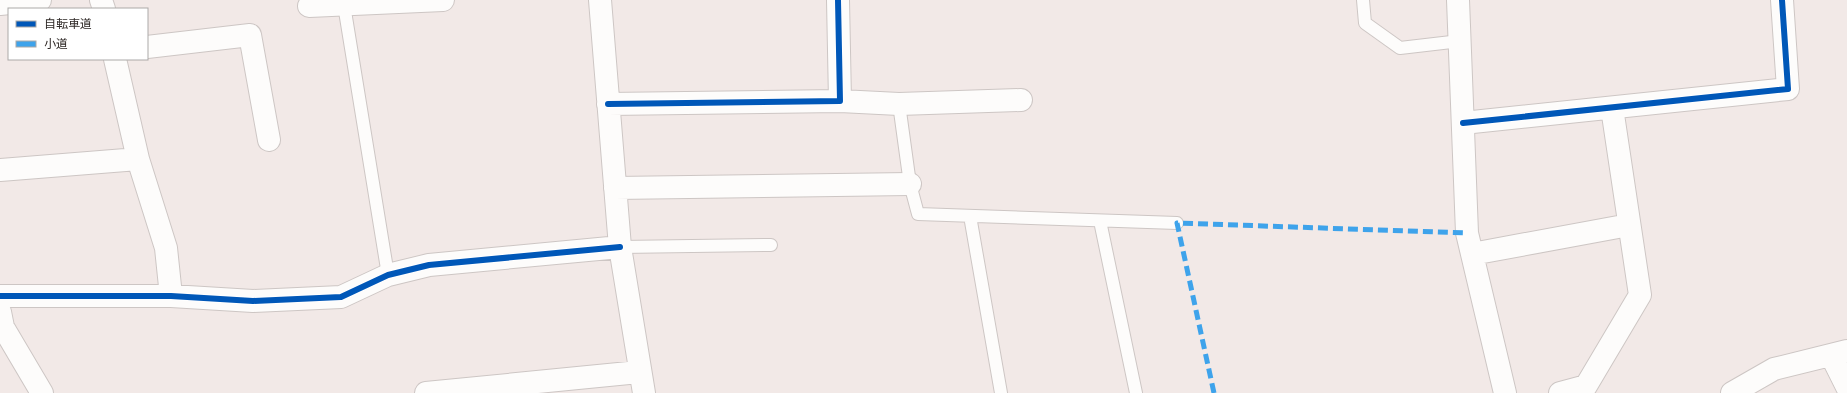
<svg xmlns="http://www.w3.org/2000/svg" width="1847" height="393" font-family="'Source Sans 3','Noto Sans JP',sans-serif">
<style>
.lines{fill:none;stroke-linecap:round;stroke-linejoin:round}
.service-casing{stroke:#cdc6c4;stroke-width:14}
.minor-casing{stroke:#cdc6c4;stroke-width:24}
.service{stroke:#fdfcfb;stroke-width:12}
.minor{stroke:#fdfcfb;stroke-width:22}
.quiet{stroke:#3ea3eb;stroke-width:5;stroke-dasharray:10 5;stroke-linecap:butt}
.cycleway-casing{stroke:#fff;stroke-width:8}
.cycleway{stroke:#0057b8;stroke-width:6}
</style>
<rect width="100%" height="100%" fill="#f2e9e7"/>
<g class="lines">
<!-- service casing -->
<g class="service-casing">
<path id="service" d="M1363,0l2,23 35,25 60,-7
M344,5l44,270
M899,104l11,80 8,30 259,9
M970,216l31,177
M1100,221l36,172
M620,247l151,-2"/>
</g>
<!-- minor casing -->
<g class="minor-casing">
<path id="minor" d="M101,0l3,9
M600,0l20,247 24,146
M1458,0l9,233 38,160
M0,4l40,-4
M309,6l134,-6
M147,47l103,-12 19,105
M115,59l23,100 28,89 5,48
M840,101l59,3 122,-4
M608,104l232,-3 -2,-101
M1463,123l325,-34 -6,-89
M0,170l138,-11
M615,188l295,-4
M1472,254l157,-29
M0,296h171l82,5 88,-4 47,-22 41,-10 191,-18
M0,312l3,15 39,66
M1831,355l16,32
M426,393l213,-21
M1560,393l26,-7 54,-91 -28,-187
M1732,393l42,-24 73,-18"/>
</g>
<!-- service -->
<use href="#service" class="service"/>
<!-- minor -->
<use href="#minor" class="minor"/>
<!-- quiet -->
<path class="quiet" d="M1214,393l-37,-170 290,10"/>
<!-- cycleway casing -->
<g class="cycleway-casing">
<path id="cycleway" d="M608,104l232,-3 -2,-101
M1463,123l325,-34 -6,-89
M0,296h171l82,5 88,-4 47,-22 41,-10 191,-18"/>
</g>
<!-- cycleway -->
<use href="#cycleway" class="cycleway"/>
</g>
<!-- legend -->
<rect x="8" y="8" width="140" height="52" fill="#ffffff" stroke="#aba9a8"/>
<rect x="16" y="21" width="20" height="6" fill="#0057b8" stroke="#aba9a8"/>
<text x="44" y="28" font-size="12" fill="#2e2826">自転車道</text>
<rect x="16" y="41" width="20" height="6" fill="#3ea3eb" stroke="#aba9a8"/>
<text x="44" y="48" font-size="12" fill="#2e2826">小道</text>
</svg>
